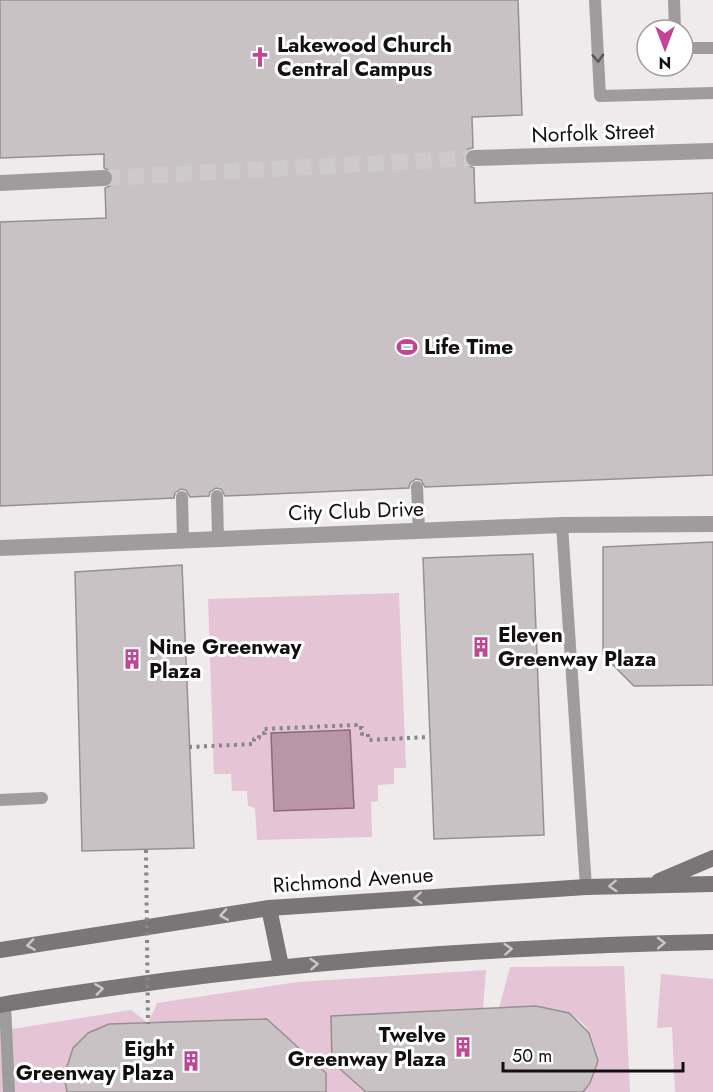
<svg xmlns="http://www.w3.org/2000/svg" width="713" height="1092" font-family="Jost,sans-serif">
<style>
.green{fill:#e5c4d5}
.water{fill:#ba94a9;stroke:#886c7b;stroke-width:1.5}
.building{fill:#c8c2c5;stroke:#959092;stroke-width:1.5}
.lines{fill:none;stroke-linecap:round;stroke-linejoin:round}
.minor-tunnel{stroke:#cec9cb;stroke-width:16;stroke-dasharray:16 8;stroke-linecap:butt}
.path{stroke:#898687;stroke-width:4;stroke-dasharray:3 4.5;stroke-linecap:butt}
.service{stroke:#9e9c9d;stroke-width:12}
.minor{stroke:#9e9c9d;stroke-width:16}
.secondary{stroke:#797678;stroke-width:16}
.path-bridge{stroke:#898687;stroke-width:4;stroke-dasharray:3 4.5;stroke-linecap:butt}
.oneway{stroke:#585657}
.oneway2{stroke:#c9c8c9}
.labels{text-anchor:middle;dominant-baseline:central;stroke-width:6;stroke-linejoin:round;paint-order:stroke}
.poi-label{font-size:21px;font-weight:bold;fill:#121011;stroke:#fff;text-anchor:start}
.street-label{font-size:21px;fill:#121011;stroke:#fff}
</style>
<rect width="100%" height="100%" fill="#efeaec"/>
<!-- green -->
<path class="green" d="M399,593l7,175h-12v16l-16,1v16l-7,1 1,35 -115,3 -2,-32 -7,-2 -1,-15h-15l-1,-17h-17l-6,-175z
M624,966l6,126h-50l18,-31c-3,-9 -4,-20 -8,-28 -18,-31 -60,-27 -91,-25l11,-41z
M486,970l-3,38 -152,8 1,46 34,30h-40l-1,-19 -59,-54c-34,1 -68,3 -102,4 -25,1 -51,-3 -73,9 -22,10 -28,39 -24,60h-67v-61l131,-21 17,13 9,-20 141,-21z
M661,974l52,5v113h-38l-3,-65 -15,1z"/>
<!-- water -->
<path class="water" d="M350,730l4,78 -80,3 -3,-78z"/>
<!-- building -->
<path class="building" d="M0,0h518l4,115 -50,2 1,31 -5,1 -4,9 1,6 9,4 1,35 238,-10v282l-288,12 -4,-7 -5,-1 -6,4 -1,5 -184,8 -4,-7 -5,-1 -6,4 -1,4 -19,1 -4,-7 -5,-1 -6,4 -1,5 -174,8v-284l106,-4 -1,-30 5,-2 4,-8 -2,-6 -8,-4v-14l-104,4z
M713,542v143l-79,1 -31,-31v-108z
M533,554l11,281 -110,4 -11,-281z
M182,565l12,283 -112,3 -7,-279z
M536,1006l33,7 20,20 9,28 -8,22 -7,9h-217l-34,-30 -1,-46z
M267,1019l59,54v19h-259l-3,-16 9,-28 15,-15 21,-9z"/>
<g class="lines">
<!-- minor-tunnel -->
<path class="minor-tunnel" d="M104,178l370,-20"/>
<!-- path -->
<path class="path" d="M189,747l65,-3v-5l5,-1v-4l6,-1 -1,-4 92,-4v3h6v6h6v6l60,-3"/>
<!-- service -->
<path class="service" d="M595,0l5,96 113,-3
M674,0l1,30
M683,48h30
M417,487l2,44
M217,496l1,43
M182,497l1,43
M562,525l24,362
M0,800l42,-2
M5,1004l4,88"/>
<!-- minor -->
<path class="minor" d="M474,158l239,-7
M0,183l104,-5
M0,548l562,-23 151,-1"/>
<!-- secondary -->
<path class="secondary" d="M659,881l54,-23
M269,908l12,58
M0,950l269,-42 317,-21 127,-3
M0,1005c57,-10 113,-17 170,-25 181,-23 361,-34 543,-38"/>
<!-- path-bridge -->
<path class="path-bridge" d="M146,850l2,174"/>
</g>
<!-- one-way arrows -->
<defs><path id="oneway-chevron" d="M-2-3.5L2.5 0L-2 3.5" fill="none" stroke-width="1.6" stroke-linecap="round" stroke-linejoin="round" transform="scale(1.5)"/></defs>
<use class="oneway" href="#oneway-chevron" transform="translate(598 58) rotate(87)"/>
<g class="oneway2">
<use href="#oneway-chevron" transform="translate(613 886) rotate(177)"/>
<use href="#oneway-chevron" transform="translate(418 898) rotate(176)"/>
<use href="#oneway-chevron" transform="translate(224 915) rotate(171)"/>
<use href="#oneway-chevron" transform="translate(661 943) rotate(-1)"/>
<use href="#oneway-chevron" transform="translate(31 945) rotate(171)"/>
<use href="#oneway-chevron" transform="translate(508 949) rotate(-4)"/>
<use href="#oneway-chevron" transform="translate(314 964) rotate(-4)"/>
<use href="#oneway-chevron" transform="translate(99 989) rotate(-7)"/>
</g>
<!-- icons -->
<defs>
<g id="church-bare" transform="scale(1.62)"><path d="M-1.2-6h2.4v3.5h3.3v2.4h-3.3V6h-2.4V-.1h-3.3v-2.4h3.3Z" fill="#c24595" stroke="#fff" stroke-width="2.5" paint-order="stroke"/></g>
<g id="stadium-bare" transform="scale(1.62)"><path d="M0-5a6.5 5 0 1 0 0 10a6.5 5 0 1 0 0-10ZM-3.5-1.8h7v3.6h-7Z" fill="#c24595" stroke="#fff" stroke-width="2.5" paint-order="stroke"/></g>
<g id="building-bare" transform="scale(1.62)"><path d="M-4-6H4V6H1V3H-1V6H-4ZM-2.5-4.3h1.7v1.8h-1.7ZM.8-4.3h1.7v1.8H.8ZM-2.5-1h1.7V.8h-1.7ZM.8-1h1.7V.8H.8Z" fill="#c24595" stroke="#fff" stroke-width="2.5" paint-order="stroke"/></g>
</defs>
<g fill-rule="evenodd">
<use href="#church-bare" x="260" y="57"/>
<use href="#stadium-bare" x="407" y="347"/>
<use href="#building-bare" x="481" y="647"/>
<use href="#building-bare" x="132" y="659"/>
<use href="#building-bare" x="463" y="1047"/>
<use href="#building-bare" x="191" y="1061"/>
</g>
<g class="labels">
<!-- poi labels -->
<g class="poi-label">
<text x="277" y="45">Lakewood Church<tspan x="277" dy="24">Central Campus</tspan></text>
<text x="424" y="347">Life Time</text>
<text x="498" y="635">Eleven<tspan x="498" dy="24">Greenway Plaza</tspan></text>
<text x="149" y="647">Nine Greenway<tspan x="149" dy="24">Plaza</tspan></text>
<text x="446" y="1035" text-anchor="end">Twelve<tspan x="446" dy="24">Greenway Plaza</tspan></text>
<text x="174" y="1049" text-anchor="end">Eight<tspan x="174" dy="24">Greenway Plaza</tspan></text>
</g>
<!-- street labels -->
<g class="street-label">
<text transform="translate(593 133) rotate(-2)">Norfolk Street</text>
<text transform="translate(356 511) rotate(-2)">City Club Drive</text>
<text transform="translate(353 880) rotate(-4)">Richmond Avenue</text>
</g>
</g>
<!-- north arrow -->
<g transform="translate(665 48) rotate(180)"><circle r="28" fill="#ffffff" stroke="#a09fa0" stroke-width="1.5"/>
<path d="M0-4.5L10 22L0 15L-10 22Z" fill="#c24595"/>
<text y="-9" font-size="16" font-weight="bold" text-anchor="middle" fill="#121011">N</text>
</g>
<!-- scale -->
<path d="M503 1062v9h180v-9" fill="none" stroke="#121011" stroke-width="3"/>
<text x="512" y="1062" font-size="18" fill="#121011" stroke="#ffffff" stroke-width="4.5" paint-order="stroke">50 m</text>
</svg>
